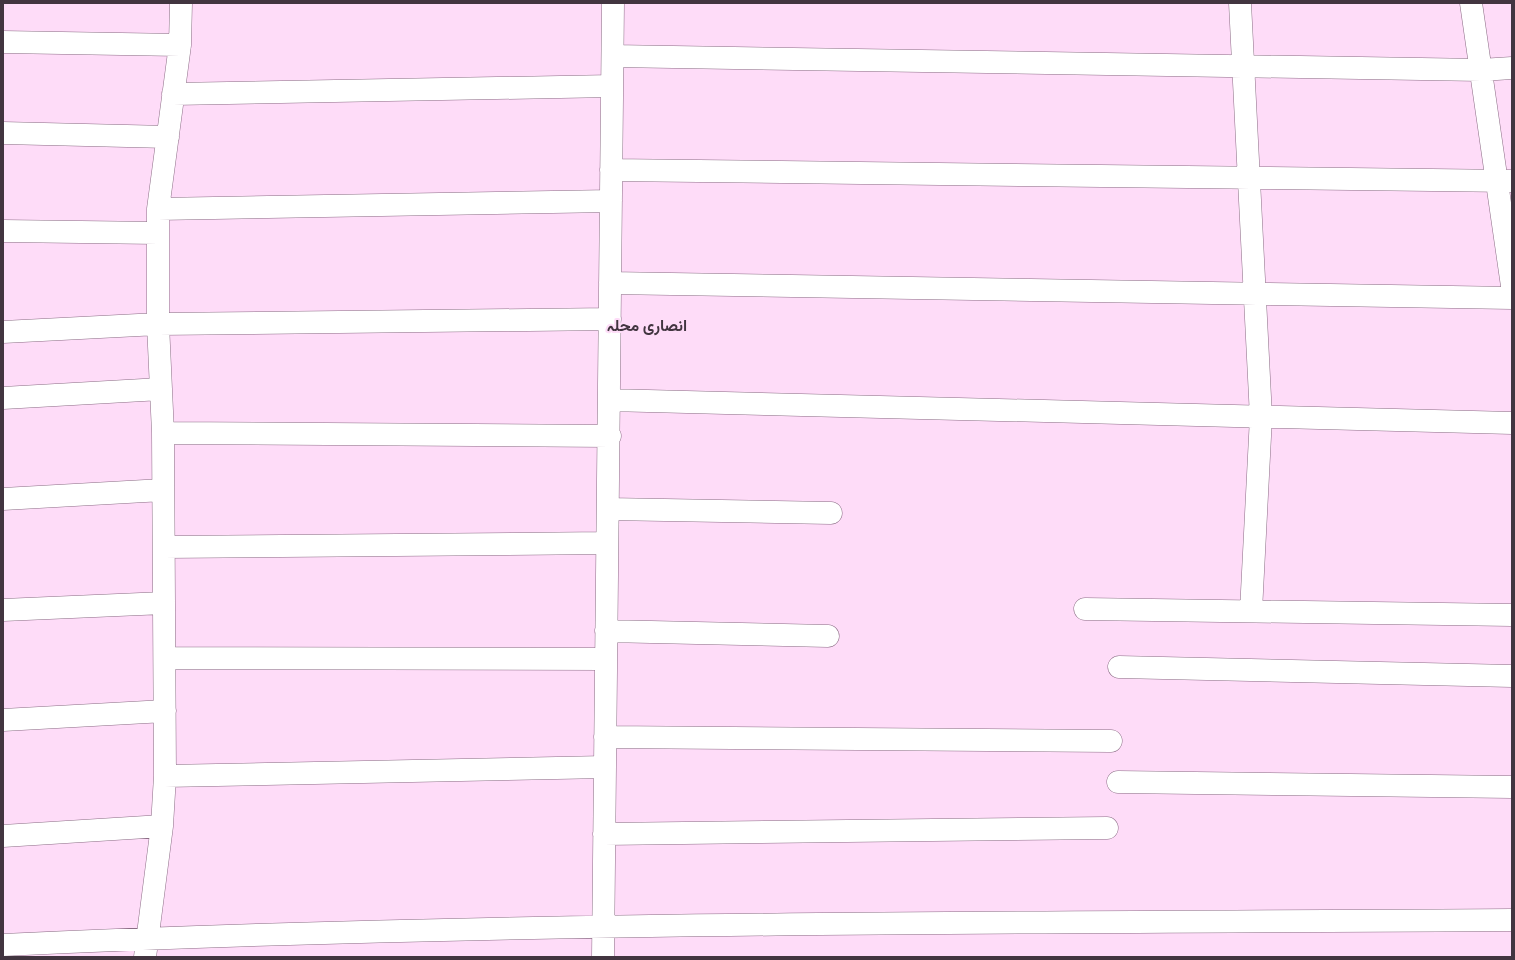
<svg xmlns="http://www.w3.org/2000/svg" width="1515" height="960" font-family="'Titillium Web',Vazirmatn,sans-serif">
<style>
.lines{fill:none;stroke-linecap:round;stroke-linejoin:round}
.minor-casing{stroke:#8b6d85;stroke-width:23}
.minor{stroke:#fff;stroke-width:22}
.labels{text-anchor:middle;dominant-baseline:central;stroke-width:4;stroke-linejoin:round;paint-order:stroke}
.district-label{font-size:16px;font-weight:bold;fill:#423540;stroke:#fedcf8}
</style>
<rect width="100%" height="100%" fill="#fedcf8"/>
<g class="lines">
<!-- minor casing -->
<g class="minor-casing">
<path id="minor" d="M1240,3l21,414 -10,194
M1471,3l41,283
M3,42l177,3
M613,56l868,14 31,-2
M173,94l439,-8
M3,133l165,4
M611,170l901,11
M158,209l453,-8
M3,231l155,2
M610,283l902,15
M3,332l155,-8 452,-5
M3,398l158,-9
M609,400l903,23
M163,433l447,3
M3,499l160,-9
M608,509l223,4
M164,547l443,-4
M1085,609l427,6
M3,610l161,-7
M606,631l222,5
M165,658l441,1
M1119,667l393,9
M3,720l162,-9
M605,737l506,4
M165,776l440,-9
M1118,782l394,5
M604,834l503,-6
M3,836l159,-10
M3,945c503,-24 1006,-22 1509,-25
M145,957l17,-131 3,-50 -2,-343 -5,-109v-115l22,-164 1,-42
M603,957l10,-954"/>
</g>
<!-- minor -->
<use href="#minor" class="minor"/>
</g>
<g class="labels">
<!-- district labels -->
<g class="district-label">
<text x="647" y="325">انصاری محلہ</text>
</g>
</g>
<!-- border -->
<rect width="1515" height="960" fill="none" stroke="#423540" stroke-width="8"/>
</svg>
